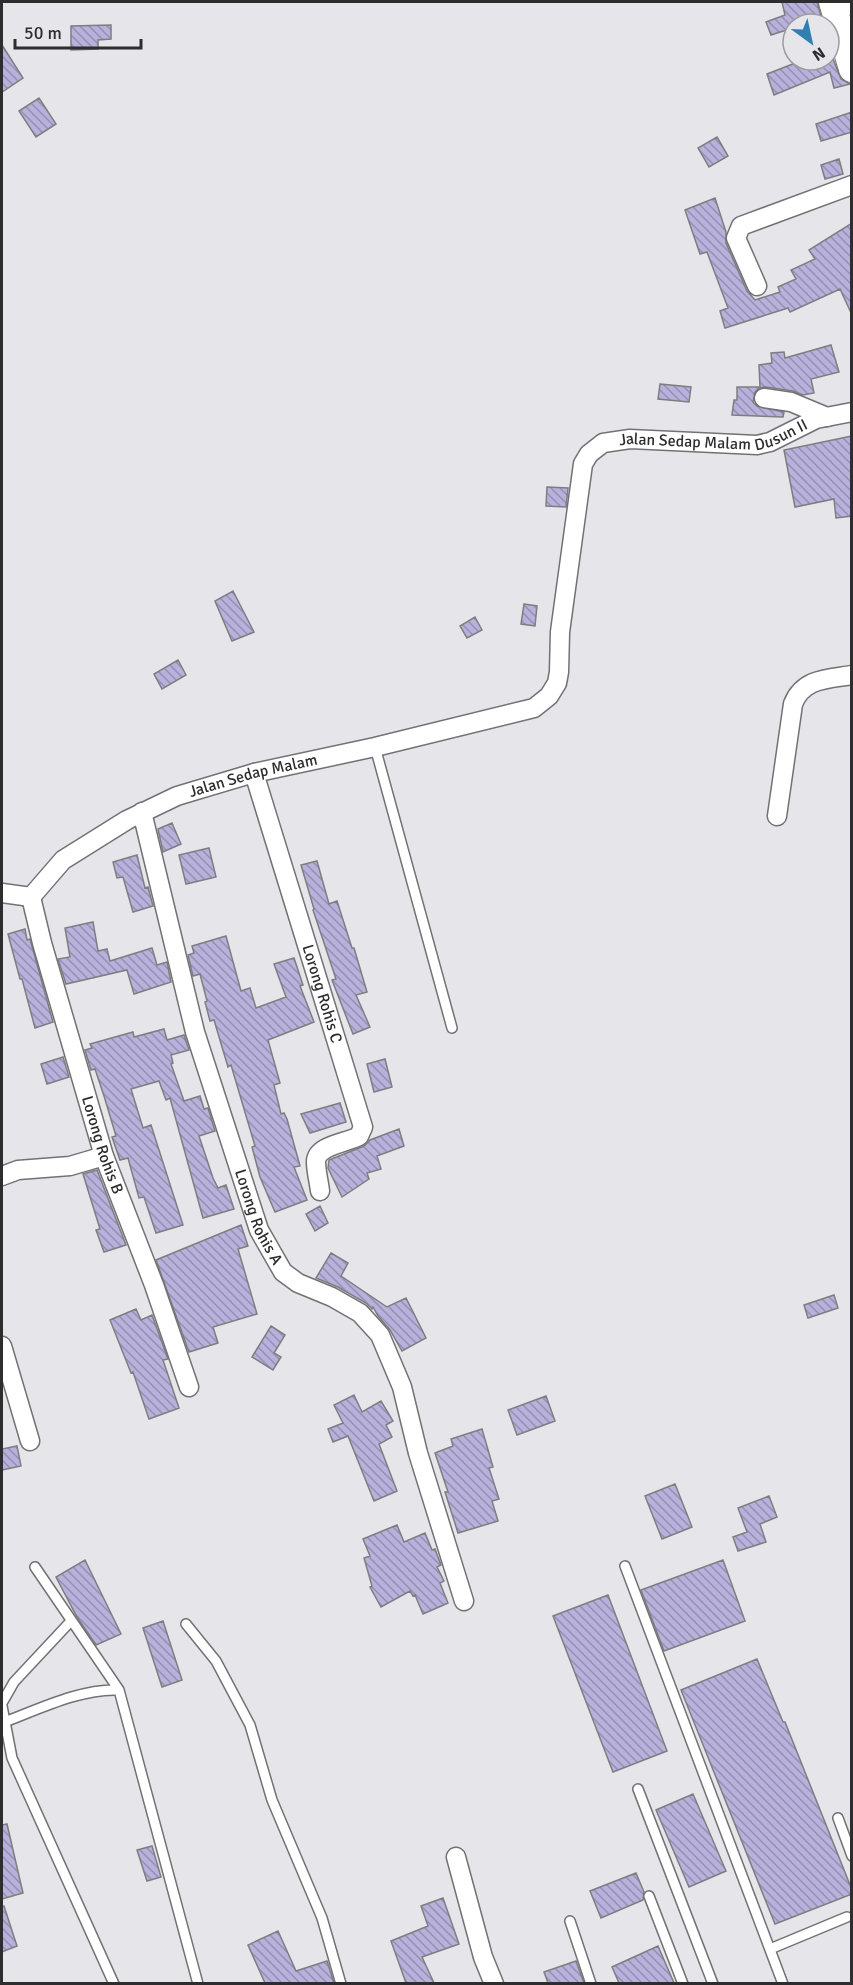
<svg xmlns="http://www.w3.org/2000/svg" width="853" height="1985" font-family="Signika,sans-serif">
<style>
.building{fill:url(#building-back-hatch);stroke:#7e7d81;stroke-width:1.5}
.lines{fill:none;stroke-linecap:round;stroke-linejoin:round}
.service-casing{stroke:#727275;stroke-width:12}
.minor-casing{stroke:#727275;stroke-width:21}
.secondary-casing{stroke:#727275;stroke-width:28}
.service{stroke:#fff;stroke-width:9}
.minor{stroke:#fff;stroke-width:18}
.secondary{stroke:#fff;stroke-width:26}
.labels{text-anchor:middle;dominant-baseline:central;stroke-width:4.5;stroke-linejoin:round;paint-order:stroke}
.street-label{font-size:16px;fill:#2d2d2e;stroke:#e6e6ea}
</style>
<defs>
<pattern id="building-back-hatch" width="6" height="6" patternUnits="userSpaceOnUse" patternTransform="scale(1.5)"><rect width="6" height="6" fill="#b7b1db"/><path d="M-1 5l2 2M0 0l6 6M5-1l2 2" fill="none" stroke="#9590b2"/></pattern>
</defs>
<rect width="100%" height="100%" fill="#e6e6ea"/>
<!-- building -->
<path class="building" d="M782,2h35l6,22h-30v4l-22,7 -5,-13 19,-7z
M111,25v14l-13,1v9l-27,1v-24z
M2,45l21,33 -21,14z
M833,59l8,20 9,5 -16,4 -4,-16 -56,23 -7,-21 36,-14 3,7z
M39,98l17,26 -20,13 -17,-26z
M852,112v20l-31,9 -5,-17z
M717,137l11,19 -19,11 -11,-19z
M839,159l4,15 -18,5 -4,-14z
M715,198l11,34v11l21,48 8,9 25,-8 -2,-5 18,-8 -5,-9 24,-11 -6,-9 43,-27v92l-12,-26 -50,23 -2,-4 -63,20 -5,-17 8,-3 -21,-56 -7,2 -15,-44z
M831,345l8,27 -28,7 3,14 -11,2 -10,-4 -27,-4 -7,1 -4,4 -2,10 4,4 27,6 -1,5 -51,-2 2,-15h3v-13h23l-1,-22 13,-2 -1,-10 13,-1 1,6z
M660,384l31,3 -2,15 -31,-3z
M852,436v80l-16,2 -2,-19 -39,8 -11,-57z
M547,487l21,1 -2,19 -20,-1z
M233,591l21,41 -22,9 -17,-40z
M524,604l13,2 -2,20 -14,-2z
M475,617l7,13 -15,8 -7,-12z
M178,660l8,15 -24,14 -8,-15z
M172,823l9,21 -18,8 -5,-23z
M209,848l7,29 -30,7 -7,-29z
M137,855l8,33 3,-1 5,19 -20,6 -10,-35 -6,1 -4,-16z
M317,861l12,43 8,-3 15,47h2l13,44 -11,3 14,32 -17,7 -21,-54 4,-1 -23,-69 1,-1 -13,-44z
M93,922l5,29 9,-2 3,12 42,-13 5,17 10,-3 4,20 -37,12 -7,-24 -61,14 -8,-25 12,-2 -5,-29z
M25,929l2,11 3,-1 23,83 -18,6 -13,-49h-2l-12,-45z
M226,936l15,55 9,-3 6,20 30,-11 -12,-33 20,-6 9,27 -3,1 14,36 -46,18 12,43 -6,2 7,29 3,-1 3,6 13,47 -6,1 13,33 -32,12 -15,-35 -8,-30 3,-1 -24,-81 -3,2 -14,-47 -4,1 -5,-19 2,-1 -7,-27 -7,2 -5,-21 6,-2 -2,-7z
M164,1029l3,11 17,-5 5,15 -18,5 2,8 -2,1 13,37 16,-5 4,13 4,-1 7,23 -16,5 14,42 5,10 8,-3 8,24 -31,9 -33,-120 -4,2 -7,-19 -28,8 12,39 8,-3 32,100 -27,8 -12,-36 -5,1 -11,-40 -8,2 -8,-23 4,-1 -12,-40 -9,-27 -4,1 -6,-20 7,-2 -2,-4 43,-12 1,5z
M63,1057l6,20 -22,7 -6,-20z
M385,1059l7,28 -18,5 -7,-28z
M340,1103l6,19 -36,11 -9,-19z
M399,1129l5,17 -27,10 4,13 -14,4 2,6 -27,18 -14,-29 1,-8 35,-14 6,-6z
M97,1170l29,75 -22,7 -8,-22 4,-1 -17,-55z
M320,1206l8,17 -13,8 -9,-17z
M241,1225l7,21 -10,3 19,65 -44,13 5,16 -29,9 -33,-92z
M331,1253l17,10 -7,13 46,31 19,-9 20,40 -24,13 -12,-21 -12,-14 -5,-9 -1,2 -6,-6 -28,-16 -22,-9z
M834,1295l4,13 -30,10 -4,-13z
M136,1309l5,11 11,-5 16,44 -5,1 16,48 -30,11 -16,-47 -2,1 -21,-53z
M271,1326l14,9 -11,18 7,4 -8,13 -21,-13z
M354,1395l8,17 19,-11 12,20 -7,4 6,12 -13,7 18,47 -23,10 -26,-65 -15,6 -5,-13 15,-6 -9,-18z
M546,1396l9,25 -38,14 -9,-25z
M482,1429l11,38 -4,1 10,31 -7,2 6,20 -40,12 -13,-41h3l-13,-39 18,-7 -2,-7z
M17,1446l4,20 -19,4v-21z
M675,1484l17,43 -30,12 -17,-43z
M769,1496l8,21 -17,7 6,18 -28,9 -5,-14 14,-5 -9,-24z
M397,1525l7,17 21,-9 7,17 3,-1 6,16 -4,2 7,14 -4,2 8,20 -25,11 -8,-19 -2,1 -3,-5 -29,16 -11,-20 2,-1 -8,-28 6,-2 -7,-17z
M85,1560l36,74 -25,11 -19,-28 -21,-40z
M723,1560l22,61 -81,30 -23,-61z
M608,1595l59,156 -54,21 -60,-156z
M163,1621l19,59 -20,7 -19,-59z
M757,1659l26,63h2l67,168v4l-77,30 -94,-234z
M693,1794l33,77 -37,16 -33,-77z
M7,1824l16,69 -21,6v-74z
M152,1846l9,31 -14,4 -10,-31z
M636,1873l8,19 -1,8 -42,18 -11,-27z
M443,1898l16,46 -37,13 12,26h-28l-15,-42 37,-15 -7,-20z
M4,1906l13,40 -15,6v-45z
M278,1931l18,40 31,-10 7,22h-69l-17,-38z
M658,1946l16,37h-55l-7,-16z
M576,1961l8,22h-36l-4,-11z"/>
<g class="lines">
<!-- service casing -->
<g class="service-casing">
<path id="service" d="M375,747l77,281
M625,1566l158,418
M35,1567l84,123 79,294
M186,1624l30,37 34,64 22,75 50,118 19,66
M2,1703l12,-21 57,-61
M2,1706l10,52 102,226
M2,1723c35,-13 79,-35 117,-33
M638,1789l75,195
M838,1818l14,38
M649,1896l34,88
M570,1921l21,63
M770,1949l77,-32"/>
</g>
<!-- minor casing -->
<g class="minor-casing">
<g id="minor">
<path d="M834,9l18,-4"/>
<path d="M757,286l-21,-48 5,-12 111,-41"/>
<path d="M764,398l27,4 36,15"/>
<path id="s1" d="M254,773l109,354 -4,9c-12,7 -43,9 -43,26 0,9 3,20 4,29"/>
<path id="s2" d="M142,812l53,220 64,198 24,42 15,11 34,14 28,16 20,22 22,52 16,66 46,148"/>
<path d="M777,816l16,-112c10,-26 35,-25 59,-29"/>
<path id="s3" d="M2,893l29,4 32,-37 64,-40 50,-24 77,-23 121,-26 159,-39 15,-12 8,-13 2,-11 1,-40 23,-168 6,-10 14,-11 27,-4 127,6 13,-3 46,-23 36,-7"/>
<path id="s4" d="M31,897l11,46 62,213 50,129 35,102"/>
<path d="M2,1176l16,-6 52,-4 34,-10"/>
<path d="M2,1346l28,95"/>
<path d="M456,1857l27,100 11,27"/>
</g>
</g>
<!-- secondary casing -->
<g class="secondary-casing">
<path id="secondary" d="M832,2l20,67"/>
</g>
<!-- service -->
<use href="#service" class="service"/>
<!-- minor -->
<use href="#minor" class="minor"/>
<!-- secondary -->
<use href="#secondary" class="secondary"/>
</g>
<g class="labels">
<!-- street labels -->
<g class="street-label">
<text stroke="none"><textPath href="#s3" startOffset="974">Jalan Sedap Malam Dusun II</textPath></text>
<text stroke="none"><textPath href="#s3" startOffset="288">Jalan Sedap Malam</textPath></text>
<text stroke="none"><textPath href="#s1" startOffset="231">Lorong Rohis C</textPath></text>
<text stroke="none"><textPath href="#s4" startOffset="258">Lorong Rohis B</textPath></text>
<text stroke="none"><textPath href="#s2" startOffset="422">Lorong Rohis A</textPath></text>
</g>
</g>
<!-- border -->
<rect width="853" height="1985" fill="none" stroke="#2d2d2e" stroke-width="6"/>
<!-- north arrow -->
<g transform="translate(811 42) rotate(147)"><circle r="28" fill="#e6e6ea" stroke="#9c9c9f" stroke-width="1.5"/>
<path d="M0-4.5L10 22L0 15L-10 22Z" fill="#317fb1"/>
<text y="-9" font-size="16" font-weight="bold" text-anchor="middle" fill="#2d2d2e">N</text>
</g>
<!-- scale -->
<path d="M15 39v9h126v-9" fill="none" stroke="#2d2d2e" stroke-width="3"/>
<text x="24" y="39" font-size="18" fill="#2d2d2e" stroke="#e6e6ea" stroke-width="4.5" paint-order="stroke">50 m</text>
</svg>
